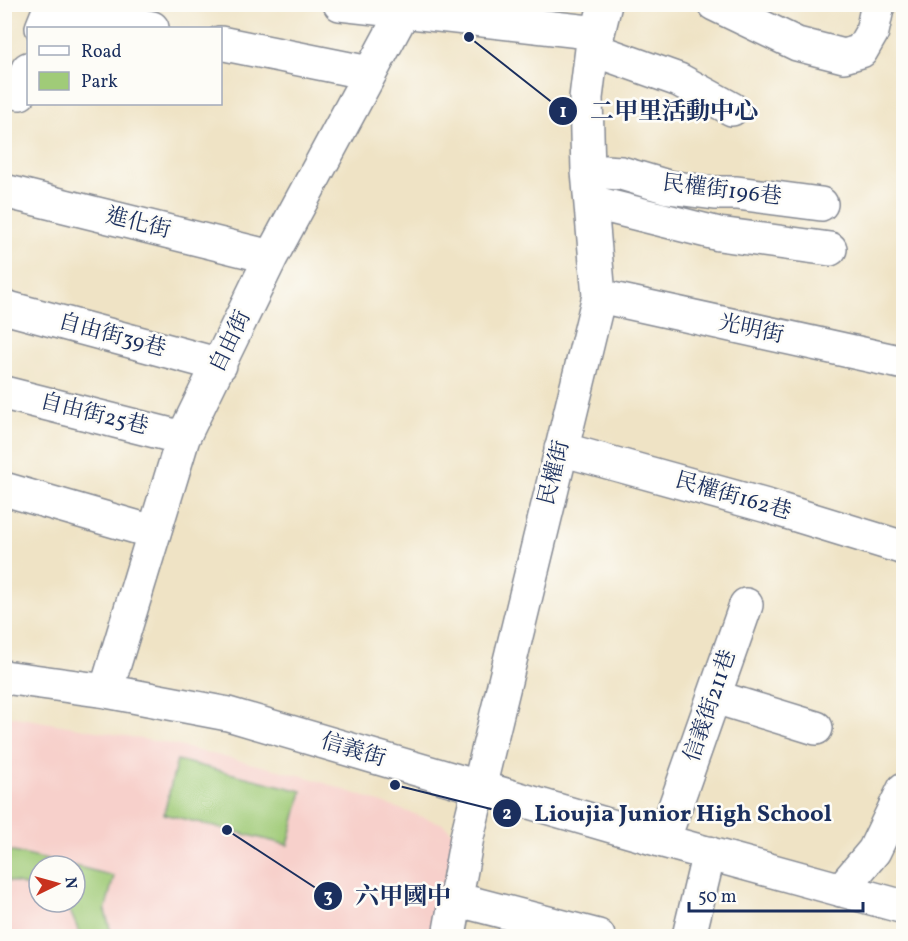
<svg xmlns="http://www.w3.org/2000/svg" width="908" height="941" font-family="Vollkorn,'Noto Serif TC',serif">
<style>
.built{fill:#f7d0cb;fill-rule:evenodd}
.green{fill:#a0cb78;stroke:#5e7d6b;stroke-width:1.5}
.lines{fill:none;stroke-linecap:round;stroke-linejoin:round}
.minor-casing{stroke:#858992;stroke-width:36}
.minor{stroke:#fff;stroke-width:33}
.labels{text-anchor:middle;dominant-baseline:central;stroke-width:5;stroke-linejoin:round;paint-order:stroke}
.street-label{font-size:22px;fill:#1b2f5e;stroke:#fdfcf7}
.leader{fill:none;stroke:#1b2f5e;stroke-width:2}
.callout-dot{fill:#1b2f5e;stroke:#fdfcf7;stroke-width:2}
.mark-label{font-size:18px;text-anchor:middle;font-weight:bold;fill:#fff}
.callout-label{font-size:24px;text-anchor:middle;font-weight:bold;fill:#1b2f5e;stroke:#fdfcf7;stroke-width:5;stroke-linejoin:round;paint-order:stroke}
</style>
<rect width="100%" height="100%" fill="#fdfcf7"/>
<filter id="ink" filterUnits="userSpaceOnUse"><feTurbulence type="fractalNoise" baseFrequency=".0167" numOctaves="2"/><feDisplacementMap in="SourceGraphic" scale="12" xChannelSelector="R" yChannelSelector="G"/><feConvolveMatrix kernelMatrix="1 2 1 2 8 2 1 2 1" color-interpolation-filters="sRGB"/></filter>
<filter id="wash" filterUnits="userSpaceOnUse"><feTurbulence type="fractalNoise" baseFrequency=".008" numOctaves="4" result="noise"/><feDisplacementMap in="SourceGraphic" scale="24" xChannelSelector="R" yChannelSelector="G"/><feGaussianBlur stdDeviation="1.35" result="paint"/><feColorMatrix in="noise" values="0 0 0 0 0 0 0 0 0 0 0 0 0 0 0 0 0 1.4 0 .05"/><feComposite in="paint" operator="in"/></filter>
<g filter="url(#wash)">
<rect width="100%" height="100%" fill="#efe3c5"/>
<!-- built -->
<path class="built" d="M4,715l162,28 141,34 136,47 12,11 -22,101h-428zM39,866h36v36h-36z"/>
<!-- green -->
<path class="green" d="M177,760l125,31 -14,54 -124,-31z
M4,850h1l68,16h-34v23l-34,-9z
M75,866l39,10 -9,35 7,25h-31l-15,-34h9z"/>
</g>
<g filter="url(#ink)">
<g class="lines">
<!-- minor casing -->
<g class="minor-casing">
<path id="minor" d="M340,4l258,29
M714,4l83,40 47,12 17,-5 11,-19 6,-28
M42,28l8,-20 102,20
M220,43l149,30
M592,49l87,31 53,29
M20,93l8,-24
M588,171l33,2 47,14 47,6h22l84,11
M4,191l267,66
M591,202l128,32 111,15
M599,296l305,67
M4,307l216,58
M4,393l179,45
M561,449l206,57 137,42
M4,489l149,43
M4,677l102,14 122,23 435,127 241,66
M106,691l77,-253 88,-181 132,-245
M715,697l101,31
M663,841l83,-236
M841,890l33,-39 30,-62
M455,899l143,37
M449,936l18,-99 132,-541 -11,-125 -2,-73 6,-49 6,-16 7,-29
M689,936l20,-83"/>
</g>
<!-- minor -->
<use href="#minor" class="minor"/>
</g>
</g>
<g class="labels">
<!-- street labels -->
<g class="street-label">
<text transform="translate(722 191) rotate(7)">民權街196巷</text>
<text transform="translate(138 224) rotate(14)">進化街</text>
<text transform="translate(751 330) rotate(12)">光明街</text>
<text transform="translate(112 336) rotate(15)">自由街39巷</text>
<text transform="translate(231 342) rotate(-64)">自由街</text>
<text transform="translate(94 415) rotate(14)">自由街25巷</text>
<text transform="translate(555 473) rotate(-76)">民權街</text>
<text transform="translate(733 497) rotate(16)">民權街162巷</text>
<text transform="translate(711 706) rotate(-71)">信義街211巷</text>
<text transform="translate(353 751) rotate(17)">信義街</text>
</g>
</g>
<!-- callouts -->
<path class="leader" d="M469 37L563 111M395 785L507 813M227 830L328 896"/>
<g class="callout-dot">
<circle cx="469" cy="37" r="6"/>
<circle cx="395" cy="785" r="6"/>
<circle cx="227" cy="830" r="6"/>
<circle cx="563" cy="111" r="15"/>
<circle cx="507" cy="813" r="15"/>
<circle cx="328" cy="896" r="15"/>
</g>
<g class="mark-label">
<text x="563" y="117">1</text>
<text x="507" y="819">2</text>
<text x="328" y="902">3</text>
</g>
<g class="callout-label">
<text x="674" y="119">二甲里活動中心</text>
<text x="683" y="821">Lioujia Junior High School</text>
<text x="403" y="904">六甲國中</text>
</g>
<!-- margin -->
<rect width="908" height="941" fill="none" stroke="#fdfcf7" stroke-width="24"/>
<!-- legend -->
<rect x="27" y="27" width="195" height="78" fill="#fdfcf7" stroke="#a3aaba" stroke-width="1.5"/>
<rect x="39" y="46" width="30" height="9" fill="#ffffff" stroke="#a3aaba" stroke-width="1.5"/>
<text x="81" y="57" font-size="18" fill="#1b2f5e">Road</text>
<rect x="39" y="72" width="30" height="18" fill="#a0cb78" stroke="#a3aaba" stroke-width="1.5"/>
<text x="81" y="87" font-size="18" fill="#1b2f5e">Park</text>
<!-- north arrow -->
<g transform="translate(57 884) rotate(85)"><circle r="28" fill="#fdfcf7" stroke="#a3aaba" stroke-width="1.5"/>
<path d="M0-4.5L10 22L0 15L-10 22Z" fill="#c8321e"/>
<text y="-9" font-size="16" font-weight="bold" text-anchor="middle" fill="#1b2f5e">N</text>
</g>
<!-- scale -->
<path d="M689 902v9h174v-9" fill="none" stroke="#1b2f5e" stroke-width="3"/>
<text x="698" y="902" font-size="18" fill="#1b2f5e" stroke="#fdfcf7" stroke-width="4.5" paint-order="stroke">50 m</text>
</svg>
